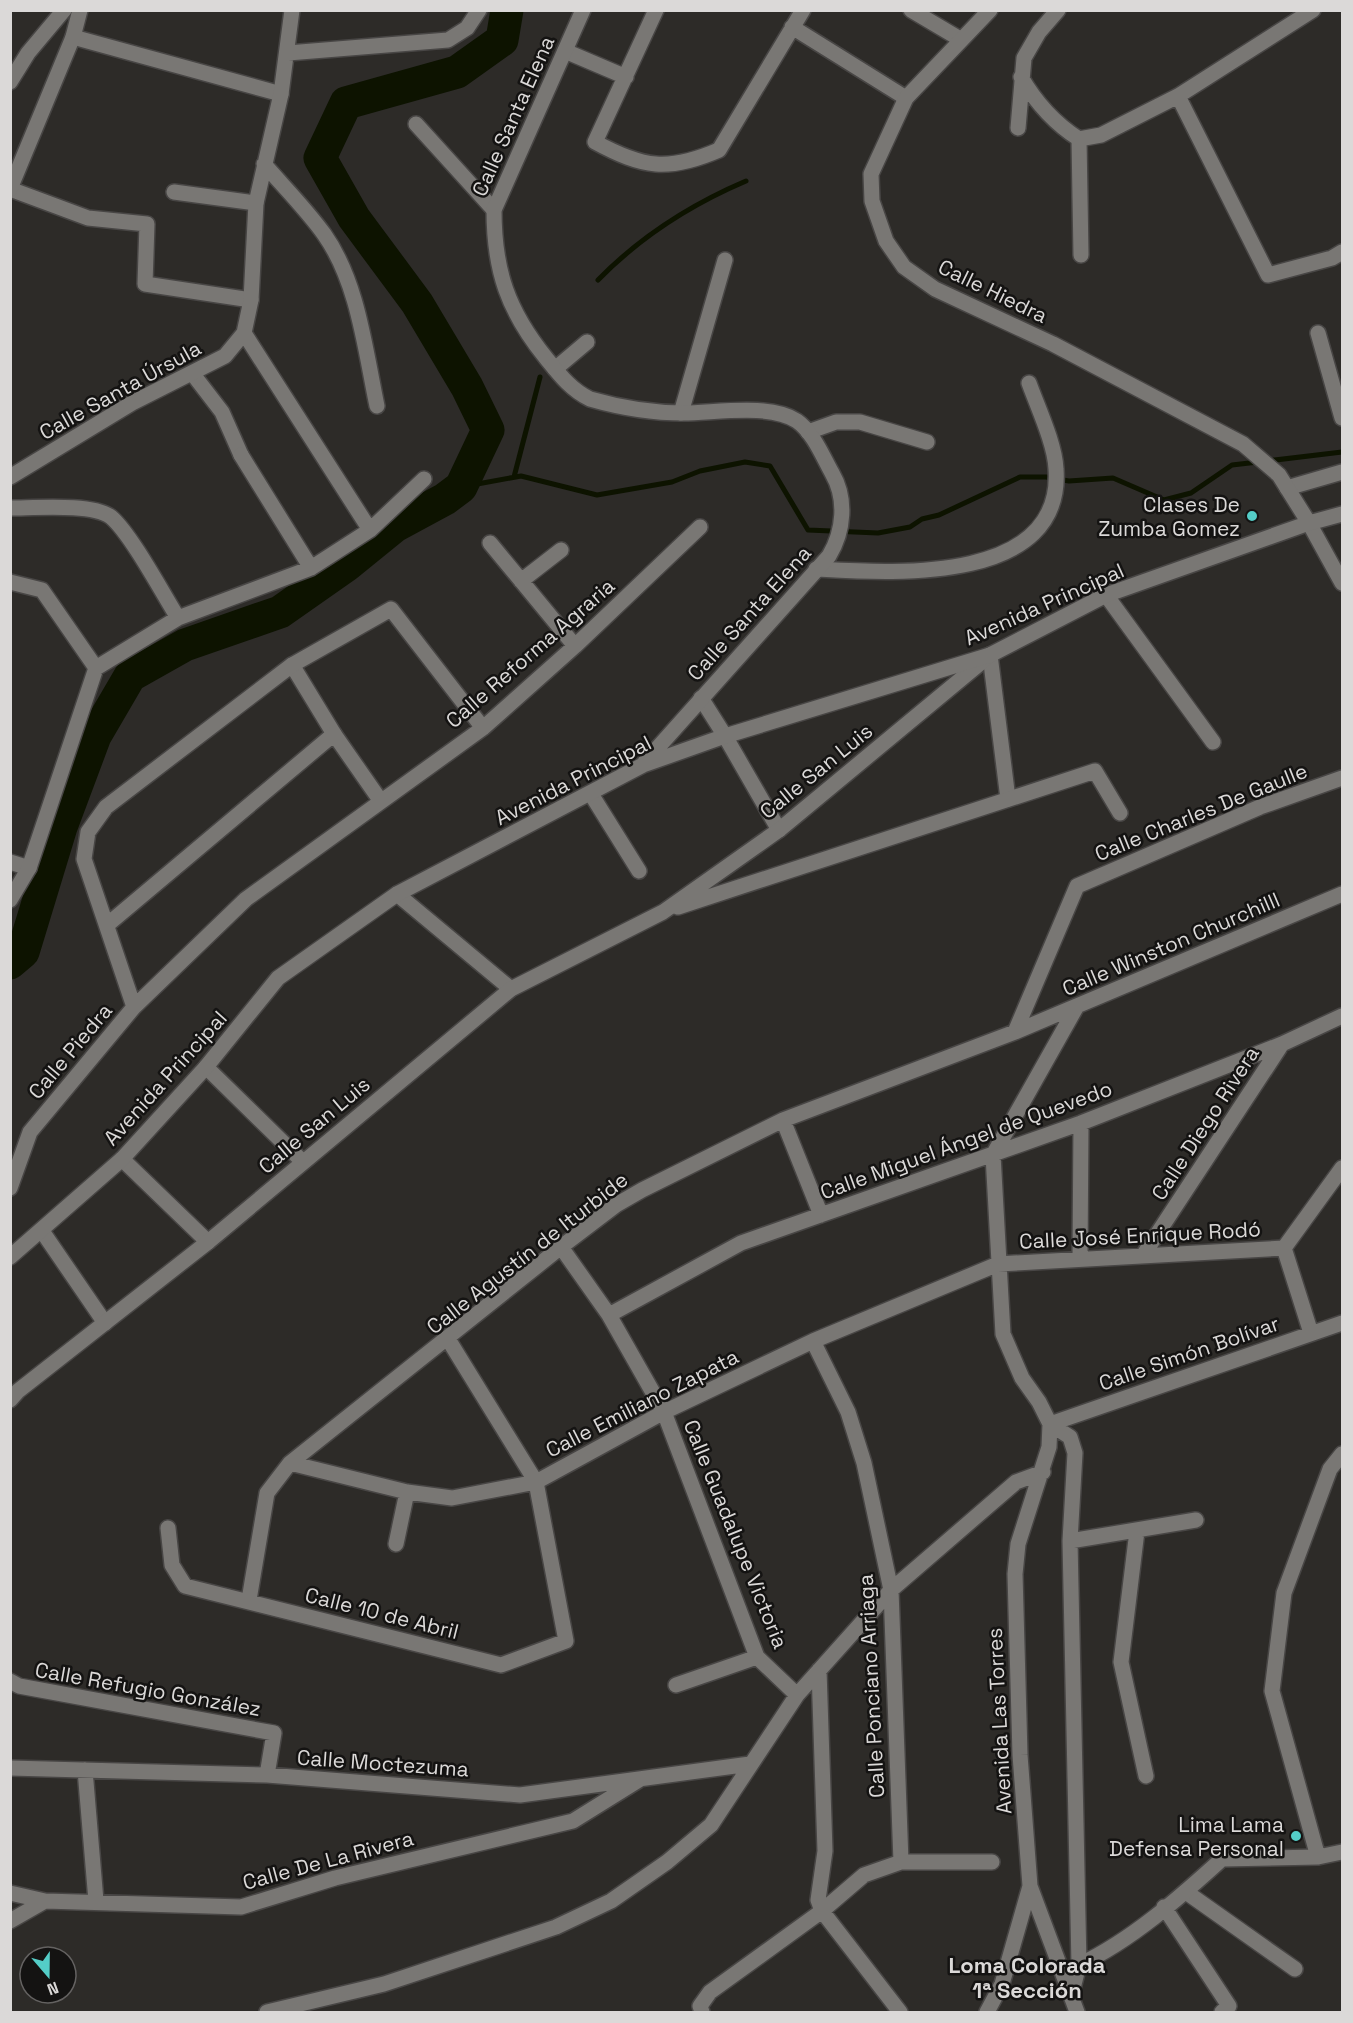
<svg xmlns="http://www.w3.org/2000/svg" width="1353" height="2023" font-family="'Space Grotesk',sans-serif">
<style>
.lines{fill:none;stroke-linecap:round;stroke-linejoin:round}
.stream{stroke:#0d1300;stroke-width:5}
.river{stroke:#0d1300;stroke-width:33}
.pedestrian-casing{stroke:#484645;stroke-width:18}
.minor-casing{stroke:#484645;stroke-width:18}
.tertiary-casing{stroke:#484645;stroke-width:18}
.pedestrian{stroke:#797774;stroke-width:15}
.minor{stroke:#797774;stroke-width:15}
.tertiary{stroke:#797774;stroke-width:15}
.poi-dot{fill:#54cdc7;stroke:#141312;stroke-width:2}
.labels{text-anchor:middle;dominant-baseline:central;stroke-width:5;stroke-linejoin:round;paint-order:stroke}
.street-label{font-size:21px;fill:#dbd9d8;stroke:#141312}
.poi-label{font-size:21px;fill:#dbd9d8;stroke:#141312;text-anchor:end}
.neighbourhood-label{font-size:22px;font-weight:bold;fill:#dbd9d8;stroke:#141312}
</style>
<rect width="100%" height="100%" fill="#2d2b28"/>
<g class="lines">
<!-- stream -->
<path class="stream" d="M598,280c41,-42 94,-76 148,-99
M1267,461l75,-9
M514,477l26,-100
M461,487l60,-11 76,19 75,-13 28,-11 45,-9 25,4 38,64 70,3 32,-6 12,-8 17,-4 81,-38h26l23,4 44,-3 51,22 27,-7 41,-28 26,-3"/>
<!-- river -->
<path class="river" d="M10,963l13,-11 38,-125 34,-91 35,-60 55,-31 95,-33 67,-47 48,-39 50,-27 16,-12 27,-57 -21,-43 -50,-84 -63,-85 -34,-60 26,-55 111,-31 45,-32 5,-30"/>
<!-- pedestrian casing -->
<g class="pedestrian-casing">
<path id="pedestrian" d="M73,37l208,57
M10,189l78,29 59,6 -2,60 106,16
M174,192l82,11
M192,373l30,39 19,43
M681,413l44,-153
M990,655l18,144
M292,665l42,69
M725,736l54,94
M591,794l48,77
M10,862l19,6
M397,894l114,95
M206,1067l96,94
M122,1159l86,83
M42,1231l63,92
M1186,1892l109,77"/>
</g>
<!-- minor casing -->
<g class="minor-casing">
<path id="minor" d="M656,10l-61,132c48,26 73,30 124,8l84,-140
M911,10l49,29
M792,27l114,71
M565,51l61,26
M288,53l160,-13 19,-12 12,-18
M1021,77c15,26 33,46 58,62l22,-4 77,-39 135,-86
M10,82l18,-29 36,-43
M1178,96l90,179 64,-17 10,-6
M416,124l78,86
M1018,128l6,-70 15,-26 19,-22
M1079,139l2,116
M264,164c20,23 42,45 60,70 34,48 41,115 53,172
M10,189l63,-152 7,-27
M244,333l126,197
M1318,333l24,85
M555,369l32,-27
M808,432l28,-10h24l67,20
M241,455l70,113
M10,477l122,-74 93,-47 19,-23 7,-33 5,-97 25,-109 11,-84
M1287,488l55,-16
M10,508c24,0 83,-5 101,9 20,17 52,77 67,101
M1309,523l33,60
M490,543l85,103
M816,569c73,4 248,17 240,-100 -1,-25 -18,-61 -27,-86
M521,581l40,-31
M10,582l32,8 54,78
M1106,595l107,147
M701,698l24,38
M10,900l19,-32 67,-200 82,-50 133,-50 59,-38 54,-51
M678,907l417,-136 25,42
M107,925l227,-191 46,66
M134,1007l-50,-148 4,-27 18,-25 186,-142 99,-56 92,119
M1015,1032l62,-146 183,-79 82,-29
M783,1120l38,95
M10,1188l20,-56 104,-125 112,-108 237,-171 92,-82 125,-119
M561,1247l48,68 55,97 93,245 40,38
M1284,1248l58,-80
M1284,1248l27,85
M1144,1254l138,-210
M1080,1258l1,-135
M609,1315l132,-72 340,-120 201,-79 60,-28
M813,1341l35,71 16,51 27,127 10,272
M10,1400l8,-9 190,-149 303,-253 152,-77 116,-82 211,-175
M1050,1424l20,13 5,16 -5,88 9,424
M1050,1424l292,-101
M290,1463l117,29 45,6 84,-16 128,-70 149,-71 185,-77 286,-16
M168,1528l4,37 13,21 316,79 65,-24 -30,-159 -88,-143
M1137,1531l-16,131 25,114
M1070,1541l126,-21
M396,1544l11,-52
M249,1600l18,-107 23,-30 271,-216 55,-42 26,-15 141,-70 232,-88 327,-138
M819,1670l6,181 -7,49 4,11 78,101
M10,1681l9,5 255,47 -7,42
M676,1685l81,-28
M10,1768l257,7 253,20 230,-31
M85,1770l11,131
M1318,1857l-46,-166 12,-98 46,-124 12,-15
M10,1893l35,8
M1164,1907l65,99 -7,6
M10,1921l35,-20 196,6 94,-29 238,-57 66,-41
M1071,1996l8,-31c53,-25 100,-67 143,-106l96,-2 24,-5
M267,2012l117,-28 172,-57 55,-26 56,-39 44,-37 86,-130 94,-105 125,-108 27,-10
M702,2012l-2,-6 10,-14 112,-81 42,-36 37,-13h91
M987,2012l15,-28 28,-98
M1077,2012l-47,-126 -10,-131 -5,-181 3,-30 31,-97 1,-23 -11,-22 -17,-24 -19,-44 -10,-179 84,-149"/>
</g>
<!-- tertiary casing -->
<g class="tertiary-casing">
<path id="tertiary" d="M583,10l-89,200c0,61 14,101 52,148 13,16 25,32 44,41 28,8 64,14 94,14 31,0 86,-10 113,8 16,11 26,36 35,52 15,26 12,58 -3,83l-184,206
M990,10l-84,88 -35,76 1,27 14,40 18,26 31,22 118,55 190,100 36,31 30,48
M10,1257l112,-98 84,-92 72,-89 119,-84 246,-129 82,-29 265,-81 116,-60 203,-72 33,-9"/>
</g>
<!-- pedestrian -->
<use href="#pedestrian" class="pedestrian"/>
<!-- minor -->
<use href="#minor" class="minor"/>
<!-- tertiary -->
<use href="#tertiary" class="tertiary"/>
</g>
<!-- markers -->
<g class="poi-dot">
<circle cx="1252" cy="516" r="6"/>
<circle cx="1296" cy="1836" r="6"/>
</g>
<g class="labels">
<!-- street labels -->
<g class="street-label">
<text transform="translate(513 116) rotate(-66)">Calle Santa Elena</text>
<text transform="translate(993 291) rotate(26)">Calle Hiedra</text>
<text transform="translate(120 390) rotate(-29)">Calle Santa Úrsula</text>
<text transform="translate(1044 604) rotate(-24)">Avenida Principal</text>
<text transform="translate(749 613) rotate(-48)">Calle Santa Elena</text>
<text transform="translate(530 653) rotate(-41)">Calle Reforma Agraria</text>
<text transform="translate(816 771) rotate(-39)">Calle San Luis</text>
<text transform="translate(573 780) rotate(-27)">Avenida Principal</text>
<text transform="translate(1201 812) rotate(-22)">Calle Charles De Gaulle</text>
<text transform="translate(1171 944) rotate(-23)">Calle Winston Churchilll</text>
<text transform="translate(70 1051) rotate(-50)">Calle Piedra</text>
<text transform="translate(165 1078) rotate(-48)">Avenida Principal</text>
<text transform="translate(1205 1123) rotate(-57)">Calle Diego Rivera</text>
<text transform="translate(314 1125) rotate(-40)">Calle San Luis</text>
<text transform="translate(966 1140) rotate(-20)">Calle Miguel Ángel de Quevedo</text>
<text transform="translate(1140 1235) rotate(-3)">Calle José Enrique Rodó</text>
<text transform="translate(527 1253) rotate(-38)">Calle Agustín de Iturbide</text>
<text transform="translate(1189 1353) rotate(-19)">Calle Simón Bolívar</text>
<text transform="translate(642 1403) rotate(-27)">Calle Emiliano Zapata</text>
<text transform="translate(736 1534) rotate(68)">Calle Guadalupe Victoria</text>
<text transform="translate(382 1613) rotate(14)">Calle 10 de Abril</text>
<text transform="translate(871 1686) rotate(-93)">Calle Ponciano Arriaga</text>
<text transform="translate(148 1689) rotate(10)">Calle Refugio González</text>
<text transform="translate(999 1721) rotate(-93)">Avenida Las Torres</text>
<text transform="translate(383 1763) rotate(4)">Calle Moctezuma</text>
<text transform="translate(328 1860) rotate(-15)">Calle De La Rivera</text>
</g>
<!-- poi labels -->
<g class="poi-label">
<text x="1240" y="504">Clases De<tspan x="1240" dy="24">Zumba Gomez</tspan></text>
<text x="1284" y="1824">Lima Lama<tspan x="1284" dy="24">Defensa Personal</tspan></text>
</g>
<!-- neighbourhood labels -->
<g class="neighbourhood-label">
<text x="1027" y="1965">Loma Colorada<tspan x="1027" dy="25">1ª Sección</tspan></text>
</g>
</g>
<!-- border -->
<rect width="1353" height="2023" fill="none" stroke="#dbd9d8" stroke-width="24"/>
<!-- north arrow -->
<g transform="translate(48 1975) rotate(160)"><circle r="28" fill="#141312" stroke="#646261" stroke-width="1.5"/>
<path d="M0-4.5L10 22L0 15L-10 22Z" fill="#54cdc7"/>
<text y="-9" font-size="16" font-weight="bold" text-anchor="middle" fill="#dbd9d8">N</text>
</g>
</svg>
